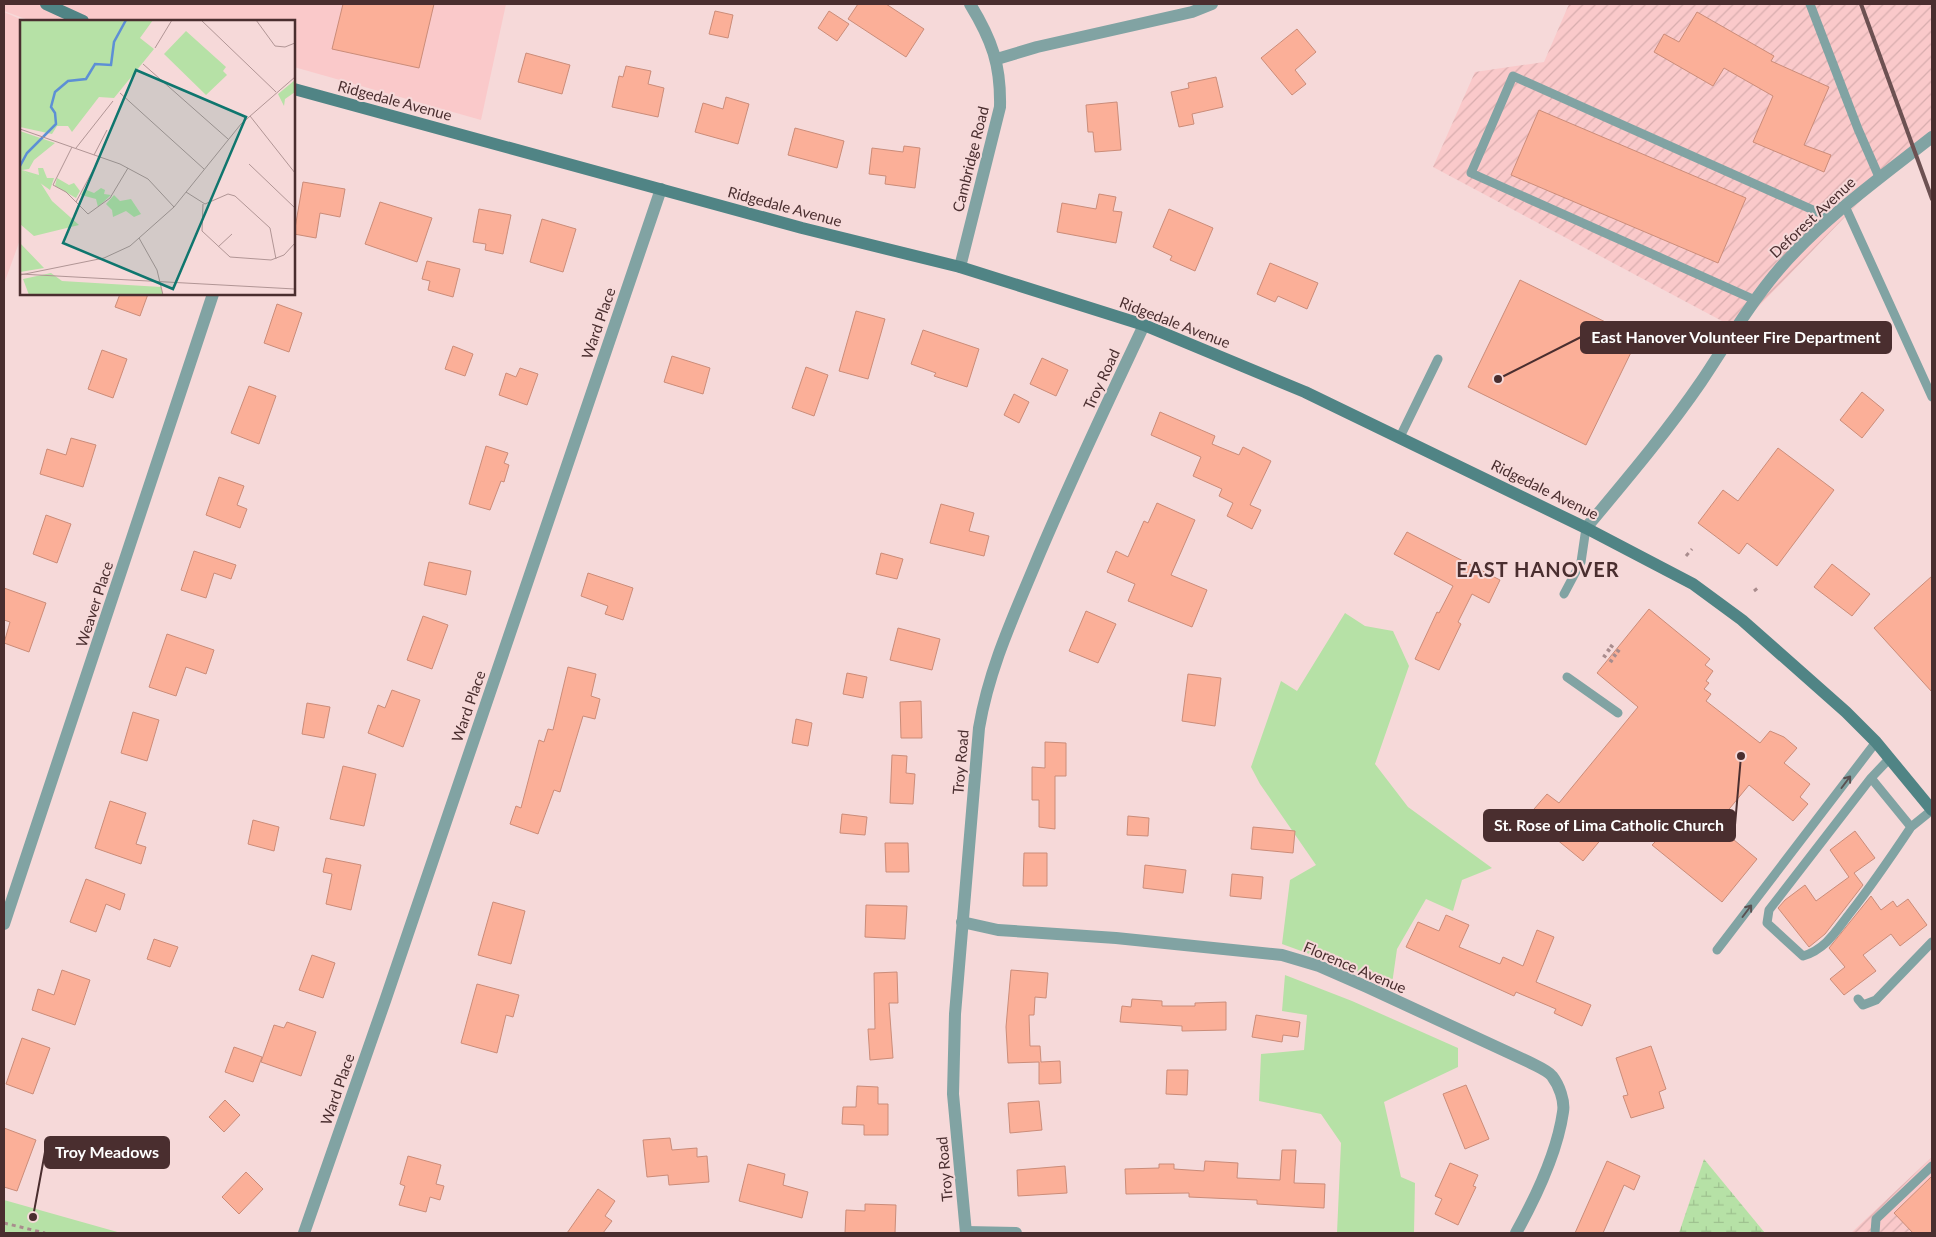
<svg xmlns="http://www.w3.org/2000/svg" width="1936" height="1237" font-family="Lato,sans-serif">
<style>
.built{fill:#fac9ca}
.industrial{fill:url(#industrial-furrows)}
.green{fill:#b6e1a6}
.wetland{fill:url(#wetland-marsh)}
.building{fill:#fbaf98;stroke:#cb8c79}
.lines{fill:none;stroke-linecap:round;stroke-linejoin:round}
.path{stroke:#a98c8d;stroke-width:3;stroke-dasharray:4 4;stroke-linecap:butt}
.service{stroke:#81a3a3;stroke-width:9}
.minor{stroke:#81a3a3;stroke-width:12}
.tertiary{stroke:#81a3a3;stroke-width:12}
.secondary{stroke:#508485;stroke-width:12}
.rail{stroke:#6d5152;stroke-width:4}
.oneway{stroke:#5a5152}
.labels{text-anchor:middle;dominant-baseline:central;stroke-width:4;stroke-linejoin:round;paint-order:stroke}
.street-label{font-size:15px;fill:#4a2e2f;stroke:#f6d9d9}
.district-label{font-size:20px;font-weight:bold;letter-spacing:1px;fill:#4a2e2f;stroke:#f6d9d9}
.inset-river{fill:none;stroke:#5d8fd5;stroke-width:2.5}
.inset-road{fill:none;stroke:#b19595;stroke-width:1}
.view{fill:#0f766e;fill-opacity:0.15;stroke:#0f766e;stroke-width:2.5}
.inset-edge{fill:none;stroke:#4a2e2f;stroke-width:2.5}
.leader{fill:none;stroke:#4a2e2f;stroke-width:2}
.callout-dot{fill:#4a2e2f;stroke:#f6d9d9;stroke-width:2}
.callout{fill:#4a2e2f;stroke:#4a2e2f;stroke-width:2}
.callout-label{font-size:16px;text-anchor:middle;font-weight:bold;fill:#fff}
</style>
<defs>
<pattern id="industrial-furrows" width="10" height="10" patternUnits="userSpaceOnUse" patternTransform="scale(1.25)"><rect width="10" height="10" fill="#fac9ca"/><path d="M-1 1l2-2M0 10L10 0M9 11l2-2" fill="none" stroke="#d8adae"/></pattern>
<pattern id="wetland-marsh" width="20" height="14" patternUnits="userSpaceOnUse" patternTransform="scale(1.25)"><rect width="20" height="14" fill="#b6e1a6"/><path d="M1 5h8M5 5V1M11 12h8M15 12V8" fill="none" stroke="#9ec18f"/></pattern>
</defs>
<rect width="100%" height="100%" fill="#f6d9d9"/>
<!-- built -->
<path class="built" d="M4,4h502l-25,116 -187,-53v-46h-263l-27,-10z
M4,12l21,9h-4v216l-17,47z"/>
<!-- industrial -->
<path class="industrial" d="M1569,4h363v137l-39,26 -156,162 -304,-162 42,-95 69,-10z
M1932,1157v76h-81z"/>
<!-- green -->
<path class="green" d="M1345,613l20,13 28,5 16,35 -34,98 33,43 84,61 -30,12 -9,31 -27,-12 -29,50 -5,35 -110,-40 8,-64 26,-15 -56,-81 -9,-17 30,-86 16,10z
M1285,975l67,26 106,47v19l-74,35 17,75 14,6 -1,50h-77l4,-90 -20,-29 -62,-13 2,-47 43,-4 3,-35 -25,-4z
M4,1200l117,33h-117z"/>
<!-- wetland -->
<path class="wetland" d="M1704,1159l61,74h-86z"/>
<!-- building -->
<path class="building" d="M343,4h91l-15,64 -87,-19z
M858,4h28l38,25 -18,28 -58,-38z
M715,11l18,4 -5,23 -19,-4z
M829,11l20,13 -12,17 -19,-13z
M1697,12l77,44 -3,5 58,26 -25,58 27,10 -7,17 -71,-30 20,-46 -49,-28 -11,18 -59,-34 10,-18 15,8z
M1297,29l19,23 -21,18 11,14 -14,11 -31,-37z
M526,53l44,12 -8,29 -44,-12z
M626,66l25,5 -3,13 16,4 -6,29 -46,-10 7,-31 4,1z
M1216,77l7,30 -31,7 2,10 -15,3 -8,-35 18,-4 -1,-5z
M726,97l23,7 -11,40 -43,-12 8,-29 20,6z
M1117,102l4,48 -26,2 -2,-20h-5l-2,-27z
M1539,110l207,88 -28,65 -207,-88z
M795,128l49,13 -7,27 -49,-13z
M904,146l16,2 -5,40 -30,-4 1,-8 -17,-2 3,-26 31,4z
M303,182l42,7 -5,28 -20,-4 -4,25 -22,-4z
M1099,194l17,3 -3,14 9,1 -6,31 -59,-11 5,-29 34,6z
M380,202l52,16 -15,44 -52,-18z
M479,209l32,6 -8,39 -18,-4 1,-6 -13,-2z
M1169,209l44,19 -18,43 -25,-11 2,-4 -19,-9z
M542,219l34,10 -13,43 -33,-10z
M427,261l33,8 -7,28 -25,-7 2,-9 -8,-2z
M1270,263l48,20 -11,26 -29,-13 -3,6 -18,-8z
M1520,280l118,58 -52,107 -118,-58z
M120,294h28l-8,22 -25,-9z
M277,304l25,9 -13,39 -25,-9z
M856,311l29,8 -17,60 -29,-8z
M923,330l56,19 -12,38 -33,-11 2,-3 -25,-9z
M453,346l20,8 -8,22 -20,-7z
M102,350l25,9 -14,39 -25,-9z
M672,356l38,12 -7,26 -39,-12z
M1042,358l26,12 -12,26 -26,-12z
M806,367l22,8 -14,41 -22,-8z
M520,368l18,6 -11,31 -28,-10 7,-22 10,4z
M249,386l27,10 -17,48 -28,-11z
M1862,392l22,18 -22,28 -22,-18z
M1014,394l15,8 -10,21 -15,-8z
M1160,412l55,24 -3,8 27,11 4,-8 28,14 -21,44 11,5 -9,19 -25,-13 6,-13 -14,-7 3,-7 -29,-13 8,-19 -50,-22z
M71,438l25,7 -13,42 -43,-13 7,-25 19,6z
M486,446l22,7 -4,10 5,2 -5,17 -3,-1 -11,29 -21,-6z
M1778,448l56,42 -57,76 -30,-23 -8,11 -41,-31 25,-33 15,11z
M219,477l25,9 -7,19 10,4 -7,19 -34,-13z
M1157,503l38,17 -24,55 36,15 -15,37 -64,-26 7,-17 -28,-12 9,-21 12,6 16,-36 4,2z
M941,504l33,9 -5,18 20,5 -5,20 -54,-13z
M46,515l25,9 -14,39 -24,-9z
M1407,532l93,48 -11,23 -17,-9 -14,28 3,2 -22,46 -24,-11 22,-47 2,1 14,-27 -59,-32z
M194,551l42,14 -5,14 -17,-6 -8,25 -25,-8z
M881,553l22,6 -6,20 -21,-5z
M429,562l42,9 -5,24 -42,-10z
M1832,564l38,30 -18,22 -38,-29z
M588,573l45,15 -10,32 -18,-6 3,-8 -27,-10z
M1932,576v116l-58,-64z
M4,588l42,15 -17,49 -25,-9 6,-21 -6,-2z
M1649,609l61,50 -5,6 8,6 -7,10 3,2 -5,6 7,5 -5,7 54,42 10,-12 14,6 13,11 -13,15 26,21 -10,13 8,7 -15,17 -44,-36 -33,40 41,34 -35,43 -70,-57 4,-4 -33,-28 -40,48 -55,-45 19,-22 12,9 79,-96 -41,-34z
M1086,611l30,13 -18,39 -29,-12z
M423,616l25,9 -16,44 -25,-9z
M898,628l42,11 -8,31 -42,-10z
M167,634l47,16 -8,24 -20,-7 -10,29 -27,-9z
M568,667l28,7 -5,22 9,3 -5,20 -12,-3 -23,76 -6,-2 -16,44 -28,-10 6,-18 5,2 18,-68 5,2 4,-13 5,1z
M847,673l20,4 -4,21 -20,-4z
M1188,674l33,4 -6,48 -33,-5z
M392,690l28,10 -17,47 -35,-14 10,-28 7,3z
M921,701l1,37h-21l-1,-36z
M307,703l23,4 -6,31 -22,-4z
M133,712l26,8 -12,41 -26,-8z
M796,719l16,4 -4,23 -16,-3z
M1045,742l21,1v33h-11v53l-16,-2v-27h-7v-33l13,1z
M892,755l15,1 -1,17 9,1 -2,30 -23,-1z
M343,766l33,8 -12,52 -34,-7z
M110,801l36,12 -10,31 10,3 -5,17 -46,-16z
M842,814l25,3 -2,18 -25,-2z
M1128,816l21,2 -1,18 -21,-1z
M253,820l26,7 -5,24 -26,-7z
M1253,827l42,4 -2,22 -42,-4z
M1855,831l20,27 -21,15 9,12 -38,49 -16,13 -31,-39 7,-8 20,-15 11,16 33,-24 -19,-27z
M885,843h23l1,29h-23z
M1024,853h23v33h-24z
M326,858l35,7 -10,45 -25,-6 6,-30 -9,-2z
M1145,865l41,5 -3,23 -40,-5z
M1232,874l31,3 -2,22 -31,-3z
M86,879l39,15 -5,16 -14,-6 -10,28 -26,-10z
M1871,896l10,14 12,-9 4,6 11,-8 19,26 -27,21 -9,-12 -28,21 13,16 -32,24 -14,-16 15,-12 -16,-19z
M493,902l32,9 -14,53 -33,-9z
M866,905l41,1 -2,33 -40,-2z
M1446,915l23,10 -10,22 41,17 3,-7 20,9 14,-36 17,7 -18,45 55,23 -9,21 -28,-13 2,-4 -40,-17 -2,4 -108,-49 12,-25 21,9z
M154,939l24,8 -8,20 -23,-8z
M312,955l23,8 -12,35 -24,-8z
M62,970l28,10 -15,45 -43,-15 6,-21 16,6z
M1011,970l37,3 -2,25 -11,-1 -1,18h-5l1,31h10l1,16 19,-1 1,22 -22,1v-22l-31,1 -2,-36z
M897,972l1,31h-9l4,55 -23,2 -2,-31h7l-1,-56z
M477,984l42,11 -6,22 -7,-2 -9,38 -36,-10z
M1132,999l30,2v5h33v-3l31,-1v28l-44,1v-5l-62,-4 2,-16 9,1z
M1256,1015l44,7 -2,15 -15,-2 -1,7 -30,-5z
M287,1022l29,10 -15,44 -40,-14 13,-37 10,3z
M22,1038l28,10 -17,46 -27,-10z
M1651,1046l15,43 -7,3 5,16 -33,10 -8,-22 5,-1 -12,-37z
M234,1047l28,10 -9,25 -28,-10z
M1167,1070h21l-1,25 -21,-1z
M1466,1085l23,54 -24,10 -22,-55z
M857,1086l21,1v17h10v31h-24v-10l-22,-1 1,-17h13z
M225,1100l15,15 -16,17 -15,-15z
M1039,1101l3,29 -32,3 -2,-30z
M4,1128l32,12 -19,51 -13,-4z
M670,1138l2,12 25,-2v9l10,-1 2,26 -40,3 -1,-10 -21,2 -4,-37z
M1282,1150h14l-2,33 31,1 -1,24 -67,-4v-4l-68,-3v-4l-63,1 -1,-25 34,-1v-4h15v5l30,2 1,-10 33,2 -1,15 43,2z
M408,1156l33,9 -5,19 8,2 -4,14 -10,-3 -4,15 -27,-7 6,-19 -5,-2z
M1607,1161l33,15 -6,14 -10,-5 -21,48h-28z
M1450,1163l28,12 -5,11 3,1 -18,38 -23,-11 7,-15 -7,-3z
M748,1164l37,10 -2,11 25,7 -6,26 -63,-17z
M1065,1166l2,27 -49,3 -1,-26z
M246,1172l17,17 -24,25 -17,-17z
M1932,1176v57h-19l-19,-20z
M598,1189l17,12 -10,15 7,5 -9,12h-36z
M865,1204l31,1 -1,28h-50l1,-23 19,1z"/>
<g class="lines">
<!-- path -->
<path class="path" d="M1686,556l6,-7
M1754,591l5,-4
M1610,645l11,8
M1607,649l11,9
M1603,655l11,8
M4,1223l41,10"/>
<!-- service -->
<path class="service" d="M1810,4l48,125 21,48
M1845,206l87,191
M1755,300l-284,-127 42,-97 318,142
M1400,437l38,-78
M1564,594l17,-32 5,-34
M1567,677l51,36
M1890,758l-19,20 40,49 21,-17
M1871,778l-102,132 -2,13 36,33c23,-7 33,-25 47,-43 22,-28 41,-56 61,-86
M1717,950l159,-208
M1858,999l5,6 13,-5 56,-58
M1875,1233l1,-14 56,-53"/>
<!-- minor -->
<path class="minor" d="M997,59l40,-12 155,-35 20,-8
M960,267l40,-160c1,-42 -8,-67 -30,-103
M962,922l36,8 118,8 166,17 37,11 48,21 162,75c7,4 18,8 23,14 7,9 13,25 11,36 -6,42 -27,85 -47,121
M4,924l209,-630
M966,1232l50,1
M304,1233l81,-232 276,-812"/>
<!-- tertiary -->
<path class="tertiary" d="M1586,528c40,-48 80,-95 115,-146 26,-39 49,-79 80,-115 44,-50 99,-89 151,-130
M966,1233l-13,-139 2,-80 24,-286c10,-58 32,-106 55,-161 34,-82 72,-161 110,-242"/>
<!-- secondary -->
<path class="secondary" d="M46,4l37,17
M294,89l508,139 158,39 184,58 161,67 281,136 107,56 49,36 104,92 30,30 56,68"/>
<!-- rail -->
<path class="rail" d="M1861,4l71,195"/>
</g>
<!-- one-way arrows -->
<defs><path id="oneway-shaft" d="M-6 0H5M1.5-3L5.5 0L1.5 3" fill="none" stroke-width="1.6" stroke-linecap="round" stroke-linejoin="round" transform="scale(1.25)"/></defs>
<g class="oneway">
<use href="#oneway-shaft" transform="translate(1846 782) rotate(-53)"/>
<use href="#oneway-shaft" transform="translate(1747 911) rotate(-53)"/>
</g>
<g class="labels">
<!-- street labels -->
<g class="street-label">
<text transform="translate(395 100) rotate(15)">Ridgedale Avenue</text>
<text transform="translate(970 159) rotate(-76)">Cambridge Road</text>
<text transform="translate(785 206) rotate(15)">Ridgedale Avenue</text>
<text transform="translate(1812 217) rotate(-43)">Deforest Avenue</text>
<text transform="translate(1175 322) rotate(21)">Ridgedale Avenue</text>
<text transform="translate(598 323) rotate(-71)">Ward Place</text>
<text transform="translate(1101 379) rotate(-65)">Troy Road</text>
<text transform="translate(1545 489) rotate(26)">Ridgedale Avenue</text>
<text transform="translate(94 604) rotate(-72)">Weaver Place</text>
<text transform="translate(468 706) rotate(-71)">Ward Place</text>
<text transform="translate(960 762) rotate(-85)">Troy Road</text>
<text transform="translate(1355 967) rotate(23)">Florence Avenue</text>
<text transform="translate(337 1089) rotate(-71)">Ward Place</text>
<text transform="translate(944 1169) rotate(-95)">Troy Road</text>
</g>
<!-- district labels -->
<g class="district-label">
<text x="1538" y="569">EAST HANOVER</text>
</g>
</g>
<!-- overview -->
<g transform="translate(20 20)">
<rect width="275" height="275" fill="#f6d9d9"/>
<path d="M166,11l40,36 -3,4 4,4 -21,20 -42,-41zM275,60v12l-10,7 -1,7 -6,-12zM18,148h5l4,10h7l-4,12 -28,-20 17,5zM37,158l12,7 5,-2 6,8 -4,7 -21,-12zM81,168l4,2 -1,4 7,1 -13,12 -2,-8 -15,-4 3,-6 10,4zM94,175l6,6 11,-2 10,15 -7,3 -8,-6 -13,6 -1,-7 -6,-6z" fill="#b6e1a6"/>
<path d="M0,0h133l-13,18 14,11 -40,49 -15,-1 -27,35 -4,-6h-11l-5,8 -32,-7zM0,111l35,12 -21,17 -5,9 -7,1 18,12 12,19 27,24 -45,11 -14,-12z" fill="#b6e1a6"/>
<path d="M0,223l24,25 -24,4zM31,253l11,8 99,6 2,8h-134l-6,-16z" fill="#b6e1a6"/>
<path class="inset-river" d="M0,146l7,-13 29,-29 -1,-11 -4,-6 4,-15 13,-11 18,-2 9,-15 16,1 3,-23 12,-22"/>
<path class="inset-road" d="M181,0l75,72M236,0l19,26 10,1 10,-4M135,28l17,-28M123,44l85,75M100,73l84,76M230,96l45,57M0,109l100,35 28,15 26,28M52,127l-19,38 13,7 22,22 22,-16 18,-30M56,128l37,-47M74,135l13,-25M229,144l46,44M166,172l19,12 23,-10 7,2 35,32 6,31M56,182l24,-45M183,184l-1,27 28,26 41,3 13,-5 11,-12M119,218l18,32 6,25M198,227l14,-13M0,254l275,15M0,255l84,-17 26,-12 44,-39 67,-83 54,-47"/>
<path class="view" d="M116,50l110,47 -73,172 -110,-46z"/>
<rect width="275" height="275" class="inset-edge"/>
</g>
<!-- callouts -->
<path class="leader" d="M1498 379L1581 337M1741 756L1735 825M33 1217L45 1152"/>
<g class="callout-dot">
<circle cx="1498" cy="379" r="5"/>
<circle cx="1741" cy="756" r="5"/>
<circle cx="33" cy="1217" r="5"/>
</g>
<g class="callout">
<rect x="1581" y="322" width="310" height="31" rx="5"/>
<rect x="1484" y="810" width="251" height="31" rx="5"/>
<rect x="45" y="1137" width="124" height="31" rx="5"/>
</g>
<g class="callout-label">
<text x="1736" y="343">East Hanover Volunteer Fire Department</text>
<text x="1609" y="831">St. Rose of Lima Catholic Church</text>
<text x="107" y="1158">Troy Meadows</text>
</g>
<!-- border -->
<rect width="1936" height="1237" fill="none" stroke="#4a2e2f" stroke-width="10"/>
</svg>
